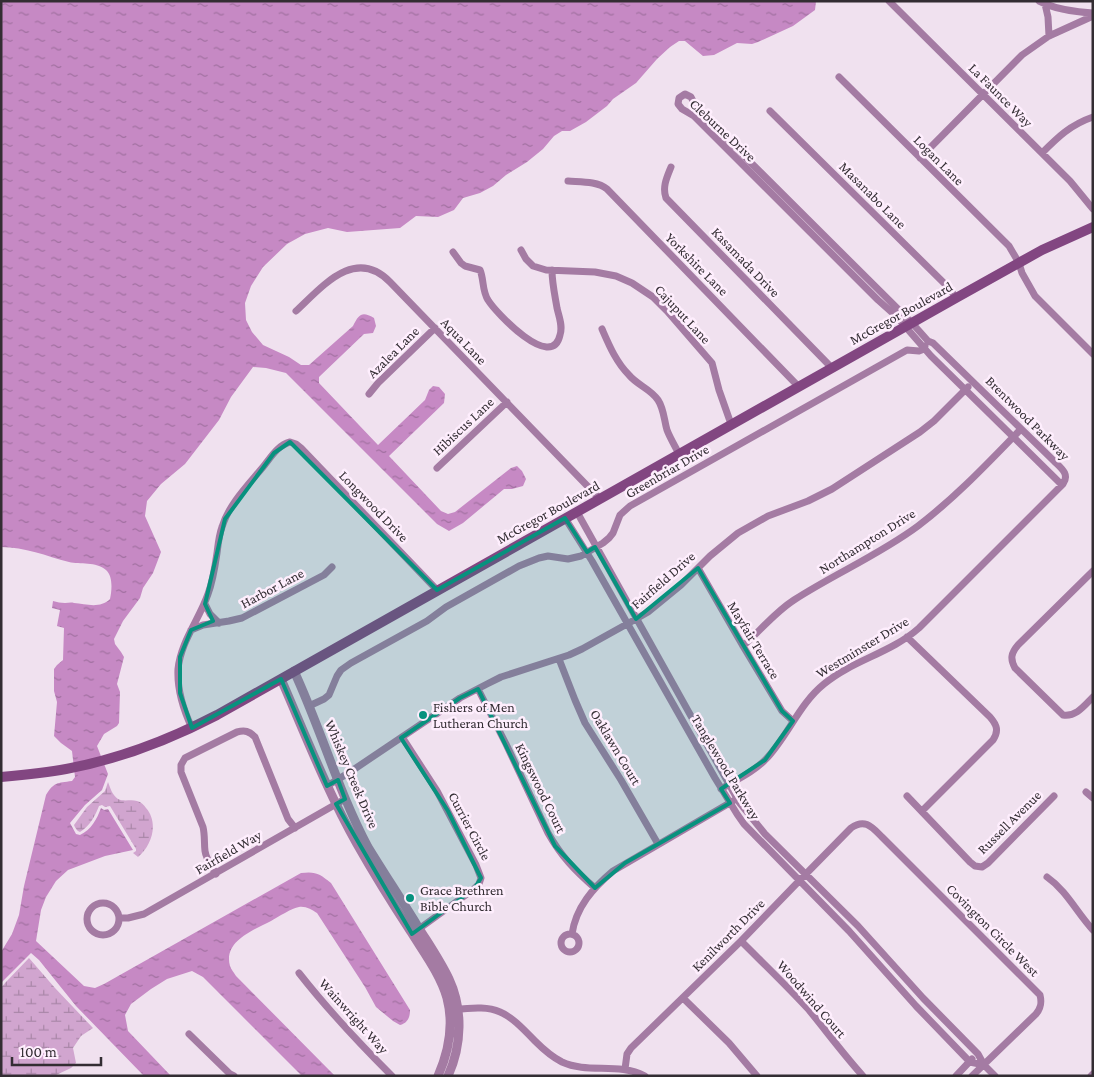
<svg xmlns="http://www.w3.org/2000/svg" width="1094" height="1077" font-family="'Crimson Pro',serif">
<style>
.wetland{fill:url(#wetland-marsh)}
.water{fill:url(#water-ripples)}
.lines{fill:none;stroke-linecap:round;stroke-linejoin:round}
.minor{stroke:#a47ba3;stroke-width:7}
.tertiary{stroke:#a47ba3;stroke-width:9}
.secondary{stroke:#824681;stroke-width:10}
.marked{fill:#07927e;fill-opacity:0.2;stroke:#07927e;stroke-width:4;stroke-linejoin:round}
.poi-dot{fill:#07927e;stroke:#feeefd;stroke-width:2}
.labels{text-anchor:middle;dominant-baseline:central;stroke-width:5;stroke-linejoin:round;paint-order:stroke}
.street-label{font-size:14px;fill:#332d33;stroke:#feeefd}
.poi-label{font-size:14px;fill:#332d33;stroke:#feeefd;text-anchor:start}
</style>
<defs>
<pattern id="wetland-marsh" width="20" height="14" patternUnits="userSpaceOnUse" patternTransform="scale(1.25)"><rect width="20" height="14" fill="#d1a5cf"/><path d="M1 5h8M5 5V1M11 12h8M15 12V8" fill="none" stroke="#aa87a9"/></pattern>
<pattern id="water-ripples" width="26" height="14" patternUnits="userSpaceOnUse" patternTransform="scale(1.25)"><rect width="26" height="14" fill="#c689c4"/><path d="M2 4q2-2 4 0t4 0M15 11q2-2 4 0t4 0" fill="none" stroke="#a170a0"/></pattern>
</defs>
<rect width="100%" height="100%" fill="#f0e1ef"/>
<!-- wetland -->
<path class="wetland" d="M108,782c2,5 4,13 10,17 6,3 13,0 19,2 4,1 7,4 9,7 13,15 6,37 -8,49l-5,-4 3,-2v-2l-26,-43 -5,1 -3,-2 -3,1c-4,10 -9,20 -19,26 -3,-1 -5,-4 -6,-7l13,-18 18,-16z
M29,958l26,30 38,40 -12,8 -8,12 3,15 -5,5 -17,8h-53v-88l4,-5z"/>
<!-- water -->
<path class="water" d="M1,1h815l-1,9 -22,16 -35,16 -6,2 -15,-1 -23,12 -11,1 -18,-15h-6l-9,6 -13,12 -21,24 -23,16 -6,7 -21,16 -16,9h-8l-8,5 -11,13 -16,13 -21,13 -13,11 -13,7 -17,5 -9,12 -16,7 -22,-1 -16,12 -53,4 -19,-4 -23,6 -18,10 -24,23 -12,19 -6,17 1,17 6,12 11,13 26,12 12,8h8l44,-39c6,-12 9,-15 21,-8l2,8 -3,7 -9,1 -45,43v6l59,62 47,-45 4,-10 4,-4 6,1 6,7 -1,9 -55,53 52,55 7,3 7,-2 56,-44 6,-2 5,5 4,8 -3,7 -11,3h-8l-41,34 -14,8 -12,-7 -151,-151 -20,-5 -13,-1 -22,30 -12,23 -34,44 -24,20 -14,17 -2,15 16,36 -8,21 -10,15 -3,10 -17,23 -9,18 1,5 6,8 3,5 -7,27 3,8 -1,31 -2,3 -13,8 -7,12 11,28 -6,16 -17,15 -15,18 6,11 4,1c11,-5 17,-16 21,-27l3,2 4,-1 25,41 -28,6 -37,14 -12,11 -10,16 -5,13 -5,31 48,45 11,2 9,-4 197,-111c15,-2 19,1 30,10l79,127c0,7 -2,13 -10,15l-7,-4 -17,-14 -11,-20 -48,-74c-5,-3 -11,-7 -18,-6 -7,1 -21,10 -28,14 -17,9 -48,20 -41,45 1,3 4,7 6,10l99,100h-33l-99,-99 -11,-6 -25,8 -16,10 -20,15 -6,11 3,16 43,45h-27l-68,-70 -37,-46 -8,-7 -30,30v-31l11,-18 7,-19 5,-29 22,-91c8,-13 11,-12 26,-14l3,-4 -3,-26 -11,-8 -7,-7 3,-34 -3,-11v-22l3,-4 6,-5 1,-32 -7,-2 3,-16 -8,-2 1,-7c4,1 8,2 12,2 3,0 6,-1 9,0 12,1 26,6 36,-4 2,-9 3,-23 -4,-29 -10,-9 -26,-5 -37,-8 -23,-6 -44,-15 -68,-15z"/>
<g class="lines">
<!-- minor -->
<path class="minor" d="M889,1l181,180 23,28
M1039,1c16,8 36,11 54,12
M1045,4l3,13 1,19
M839,77l170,169 10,17 3,10 13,23 58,58
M770,111l179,177 7,10
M1042,153c16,-16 28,-28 51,-36
M920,158l102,-103 27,-19 44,-20
M671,167c-4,10 -9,20 -5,31l165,169
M568,181c13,1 29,0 39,8l191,197
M521,250l5,9 7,7 13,4 49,2 21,4 16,7 21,14 14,14 45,52 7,27 12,34
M453,252l8,11 4,3 15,4c4,9 2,21 8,30 8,13 64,72 72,35 3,-9 -1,-18 -3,-27 -2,-12 -5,-25 -5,-38
M296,311c26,-24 59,-65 94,-29l210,217
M602,329c7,16 14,33 27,46 8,10 22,14 29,25 6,9 6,20 9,30 3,8 8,16 12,24
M369,394l9,-11 57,-55
M437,468l70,-66
M577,512l162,290 26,32 93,92 65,72 55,56 6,11 11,11
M565,518l27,43 123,217 22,36 7,10 105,107 67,75 54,56 14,3
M698,568l45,78 39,65 11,10
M1093,571l-75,74c-7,8 -8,14 -3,23l48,47c13,2 21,-9 30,-18
M205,604l5,10 9,9
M191,630l12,-5 26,-4 13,-3 82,-43 8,-8
M907,637l83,80c7,8 9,14 3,23l-71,71
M743,646c17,-15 31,-33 51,-46 40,-26 85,-45 124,-74 38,-29 70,-63 103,-97
M559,659l16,41 10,23 36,57 37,64
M478,689l28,55 42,89c13,23 27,38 47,55
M309,706l15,-7 5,-4 8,-19 4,-6 10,-7 76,-42 19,-14 73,-41 20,-8 9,-2 20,3 13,-3 22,-13 6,-5 4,-5 7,-18 10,-9 277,-156 12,1 5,-2 1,-3
M192,728c-9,-19 -15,-38 -14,-59 3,-28 21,-49 30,-75 5,-13 7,-27 9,-41 1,-8 2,-18 5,-26 7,-23 26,-42 41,-60 8,-10 15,-22 27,-25l6,2 5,4 136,142
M402,737l35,54 39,74 5,13 -2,6 -5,5 -58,42
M327,786l23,-14 110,-74 27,-14 14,-7 68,-22 13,-6 54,-30 12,-7 33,-27 29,-29 28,-23 30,-17 40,-15 24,-12 88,-57 14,-11 34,-34
M721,789c15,-9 33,-17 45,-30 22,-23 33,-55 58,-75 29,-24 67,-31 95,-56l144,-144c7,-10 -2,-16 -9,-23l-121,-118 -5,-2 -16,-18 -190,-189 -25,-25 -6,-12 -6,-3 -6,4 -1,6 4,5 12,7 184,184 19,17 34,39 131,129
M1086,792l7,6
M907,796l63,66 5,4 7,1 6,-4 66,-67
M216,874c-4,-7 -10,-15 -11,-23 -1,-8 0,-16 -2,-24l-22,-55v-7l4,-7 52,-26c8,-2 12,-1 18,5l33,82 7,9
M1047,877c20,14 30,36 46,53
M87 919a16 16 0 1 1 32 0a16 16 0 1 1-32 0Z
M120,918h8l16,-4 201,-115
M561 943a9 9 0 1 1 18 0a9 9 0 1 1-18 0Z
M572,934c4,-27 21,-46 41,-63l120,-70
M741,941c23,23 46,45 68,69 18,22 35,45 54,66
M299,973c29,37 60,70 93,103
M683,998l46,45 28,33
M454,1010c44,-6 52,1 81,31 8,8 17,16 27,21 26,12 56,0 83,14
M189,1034l41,40 4,2
M625,1069l2,-15 4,-6 110,-107 58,-60 52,-53c14,-10 21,-1 31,9l158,158c2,8 1,13 -4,19l-64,62
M956,1076l16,-17
M1091,1076l2,-2"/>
<!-- tertiary -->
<path class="tertiary" d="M294,671c27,58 44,120 74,176 16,26 33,52 49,78 11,18 23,35 32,54 14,30 13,66 -1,97
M281,679c24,55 46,112 76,165 17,30 35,59 54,88 13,21 29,42 36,66 7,27 2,53 -9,78"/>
<!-- secondary -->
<path class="secondary" d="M1,777c22,-2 44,-4 65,-8 54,-10 103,-29 151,-54l739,-417 86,-48 51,-23"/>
</g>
<!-- marked area -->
<path class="marked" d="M290,442l147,148 128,-72 22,34 8,-5 41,72 62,-51 84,143 11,10 -28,39 -44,29 9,14 -105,60 -30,25 -40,-42 -77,-157 -18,9 -59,40 47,73 33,67 -7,11 -62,45 -76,-130 9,-5 -7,-19 -11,6 -46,-107 -89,49 -12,-35v-36l11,-27 22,-9 -8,-17 20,-85 49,-66z"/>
<!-- markers -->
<g class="poi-dot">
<circle cx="423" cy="715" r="5"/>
<circle cx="410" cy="898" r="5"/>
</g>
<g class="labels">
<!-- street labels -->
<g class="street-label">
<text transform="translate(1001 95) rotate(45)">La Faunce Way</text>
<text transform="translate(723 130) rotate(43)">Cleburne Drive</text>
<text transform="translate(939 160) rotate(45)">Logan Lane</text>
<text transform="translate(873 195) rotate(45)">Masanabo Lane</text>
<text transform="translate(746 262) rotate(46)">Kasamada Drive</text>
<text transform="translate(697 264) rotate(45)">Yorkshire Lane</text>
<text transform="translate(901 313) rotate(-29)">McGregor Boulevard</text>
<text transform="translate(683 314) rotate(47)">Cajuput Lane</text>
<text transform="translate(464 341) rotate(46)">Aqua Lane</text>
<text transform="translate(393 352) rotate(-45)">Azalea Lane</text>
<text transform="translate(1028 418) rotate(45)">Brentwood Parkway</text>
<text transform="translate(463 426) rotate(-43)">Hibiscus Lane</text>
<text transform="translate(667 471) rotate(-30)">Greenbriar Drive</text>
<text transform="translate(374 506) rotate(46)">Longwood Drive</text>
<text transform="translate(548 512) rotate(-29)">McGregor Boulevard</text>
<text transform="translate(867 541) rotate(-32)">Northampton Drive</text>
<text transform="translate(663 580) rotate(-41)">Fairfield Drive</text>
<text transform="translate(272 588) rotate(-28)">Harbor Lane</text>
<text transform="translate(754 640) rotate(59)">Mayfair Terrace</text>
<text transform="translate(862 647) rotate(-31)">Westminster Drive</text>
<text transform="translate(616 747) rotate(59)">Oaklawn Court</text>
<text transform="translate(726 767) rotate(59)">Tanglewood Parkway</text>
<text transform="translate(352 774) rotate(67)">Whiskey Creek Drive</text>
<text transform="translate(541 788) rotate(64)">Kingswood Court</text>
<text transform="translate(1009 822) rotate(-45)">Russell Avenue</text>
<text transform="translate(470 826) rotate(62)">Currier Circle</text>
<text transform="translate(228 852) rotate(-30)">Fairfield Way</text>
<text transform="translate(993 930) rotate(45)">Covington Circle West</text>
<text transform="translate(728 935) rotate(-45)">Kenilworth Drive</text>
<text transform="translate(812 999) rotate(49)">Woodwind Court</text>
<text transform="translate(354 1016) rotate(48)">Wainwright Way</text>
</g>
<!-- poi labels -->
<g class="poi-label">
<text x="433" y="707">Fishers of Men<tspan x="433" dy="16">Lutheran Church</tspan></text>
<text x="420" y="890">Grace Brethren<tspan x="420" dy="16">Bible Church</tspan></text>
</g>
</g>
<!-- border -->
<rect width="1094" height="1077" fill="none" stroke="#332d33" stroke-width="5"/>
<!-- scale -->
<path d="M12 1057v8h89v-8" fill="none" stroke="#332d33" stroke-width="2.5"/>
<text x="20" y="1057" font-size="15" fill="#332d33" stroke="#feeefd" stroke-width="4" paint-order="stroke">100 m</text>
</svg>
